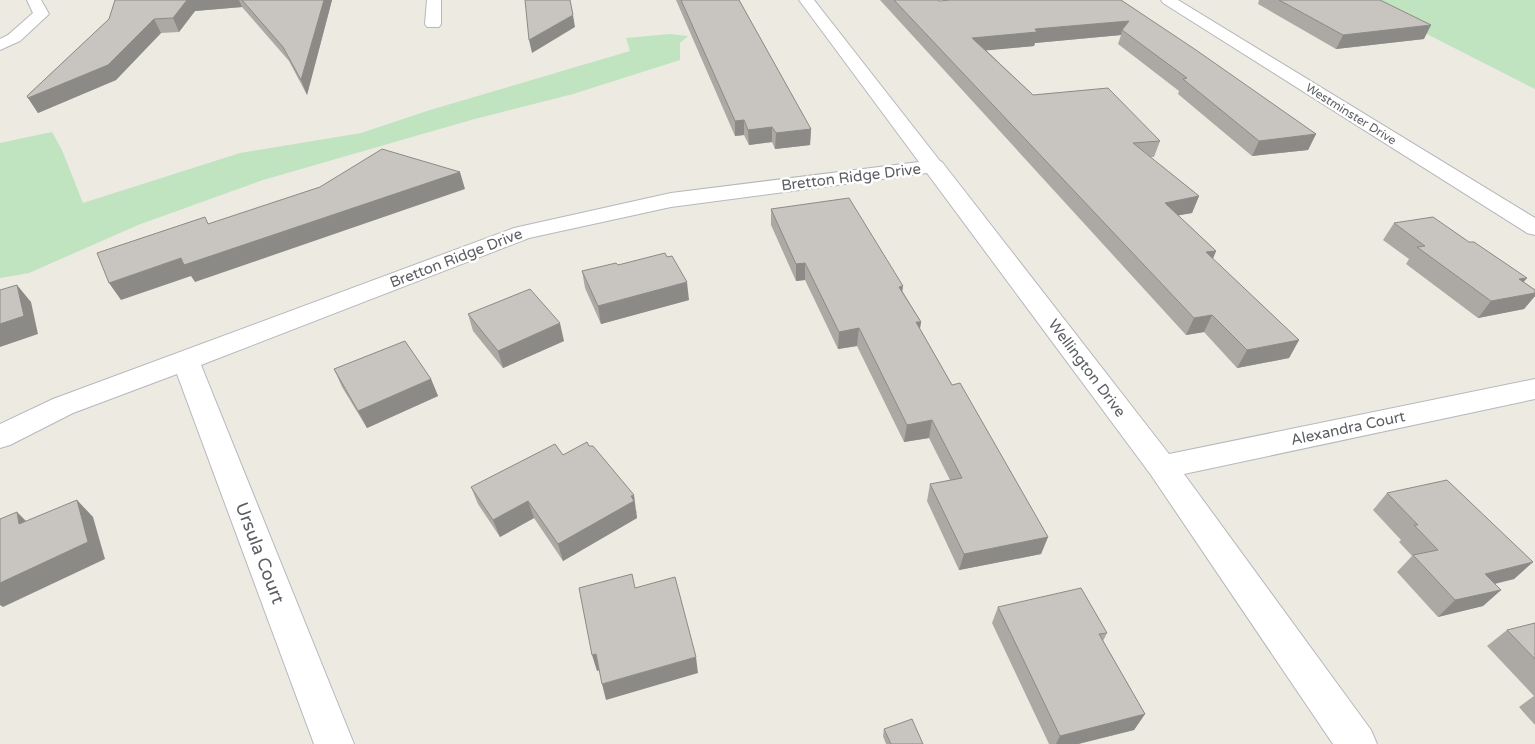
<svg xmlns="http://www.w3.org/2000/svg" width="1535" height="744" font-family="'Varela Round',sans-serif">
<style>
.green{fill:#c0e3c0}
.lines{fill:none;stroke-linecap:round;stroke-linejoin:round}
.street-casing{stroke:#b5b8bc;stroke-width:2}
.street{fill:#fff;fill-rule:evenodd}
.wall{fill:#aca9a5}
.shaded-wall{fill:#8c8a86}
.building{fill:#c8c5c0;stroke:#8c8a86}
.labels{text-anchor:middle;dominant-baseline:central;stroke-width:5;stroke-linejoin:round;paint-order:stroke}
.far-street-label{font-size:12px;fill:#5b5e62;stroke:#fff}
.street-label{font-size:15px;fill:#5b5e62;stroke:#fff}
.near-street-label{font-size:18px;fill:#5b5e62;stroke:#fff}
</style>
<rect width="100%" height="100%" fill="#edeae2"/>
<!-- green -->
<path class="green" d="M1360,0h175v89z
M670,34l18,2 -8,7v17l-107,34 -102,26 -208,60 -125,45 -109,48 -29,5v-135l52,-11 10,18 21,53 157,-50 121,-20 69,-23 200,-59 -4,-13z"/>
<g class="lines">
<!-- street casing -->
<g class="street-casing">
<path id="street" d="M27,0h14l8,14 -29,27 -20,9v-11l8,-4 25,-22z
M427,0h14v24l-2,3h-12l-2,-3z
M799,0h15l126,161 2,1 227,292 366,-75v20l-351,75 187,256 6,14h-44l-182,-269 -224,-302 -256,34 -142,31 -328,127 153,379h-40l-137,-370 -104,39 -63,32 -10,3v-24l53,-25 461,-171 157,-35 248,-31z
M1161,0h17l357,218v17l-8,-2 -364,-230z"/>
</g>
<!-- street -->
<use href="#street" class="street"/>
</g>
<!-- wall -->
<path class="wall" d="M115,0h217l-25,95 -18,-34 -47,-54 -47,4 -16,21 -18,1 -45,47 -78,33 -11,-17 82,-77z
M676,0h63l72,129 -1,16 -35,4 -3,-7 -23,3 -5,-10 -9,1z
M880,0h58l1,1 182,-1 195,134 -8,16 -56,6 -74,-62 1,-3 -61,-47 3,-9 -86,8 -1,3 -48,4 47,45 127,46 -6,16h-4l49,39 -7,17 -14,2 38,36 -3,8 86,81 -10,18 -52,10 -33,-36 -18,3z
M1259,0h121l44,39 -88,10 -78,-45z
M771,209l132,83 18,30 -1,7 32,56 96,152 -7,17 -82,16 -32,-69 3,-17 20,-4 -21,-42 -25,4 -47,-96 -19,3 -33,-69 -9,1 -25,-56z
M1394,223l130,59 11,8v6l-11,13 -46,9 -72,-54 3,-5 -26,-19z
M667,257l22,43 -88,24 -16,-36 -3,-17z
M468,314l96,27 -61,27 -30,-37z
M334,369l97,10 7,17 -71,32 -25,-41z
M563,455l74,57 -1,1 1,5 -74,43 -29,-43 -34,19 -22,-33 -7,-17z
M1387,493l146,69 -19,17 -19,5 6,6 -18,16 -45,11 -41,-45 15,-16 -13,-14 2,-2 -28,-30z
M998,607l109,26 -4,8 42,73 -11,16 -56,14h-29l-57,-121z
M1535,623v102l-16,-18 15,-11 -47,-50 20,-16z
M884,729l39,15h-37l-3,-8z"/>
<!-- shaded-wall -->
<path class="shaded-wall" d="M187,0h52l3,7 -47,4 -16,21 -6,-14z
M324,0h8l-25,95 -6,-15z
M573,15l2,12 -43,26 -3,-13z
M154,19l7,14 -45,47 -78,33 -10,-15z
M1129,21l-7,9 -1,5 -86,8 -1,3 -64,6 2,-14 63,-9z
M1431,25l-7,14 -88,10 7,-14z
M744,120v15l-9,1v-15z
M772,127v15l-23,3 -1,-15z
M811,129l-1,16 -35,4 1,-16z
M1316,134l-8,16 -56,6 7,-15z
M460,172l5,17 -270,93 -4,-6 -70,24 -12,-17 72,-25z
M1199,196l-7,17 -33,6 6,-16z
M1216,251l-7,16 -3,-15z
M805,263v17l-9,1v-17z
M1527,278l-14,17 6,-16z
M687,282l2,18 -88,24 -3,-18z
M17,285l14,17 7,32 -38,13v-23z
M903,286l-2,17 -2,-16z
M1535,293v3l-11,13 -46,9 13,-17z
M1212,315l-8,17 -18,3 8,-17z
M916,322h5l-3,17z
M560,323l4,18 -61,27 -5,-17z
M859,328l-2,18 -19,3 1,-17z
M1299,340l-10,18 -52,10 10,-18z
M431,379l7,17 -71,32 -9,-17z
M932,420l-3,18 -25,4 3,-17z
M634,495l3,23 -74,43 -5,-17z
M77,500l16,17 12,42 -102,48 -3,-2v-22z
M528,501l6,17 -34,19 -7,-17z
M17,512l17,17 -15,-5z
M1048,537l-7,17 -82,16 5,-16z
M1533,562l-19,17 -47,11 18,-16z
M1501,590l-18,16 -45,11 17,-17z
M596,654l4,16 -3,1 -5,-16z
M696,657l2,16 -92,27 -4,-16z
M1145,714l-11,16 -56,14h-22l4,-8z"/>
<!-- building -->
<path class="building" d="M115,0h72l-14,18 -19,1 -46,46 -80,33 -1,-2 82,-77z
M242,0h82l-23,80 -18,-33z
M525,0h45l3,15 -44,25z
M681,0h58l72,129 -35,4 -4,-6 -24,3 -4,-10 -9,1z
M894,0h44l1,1 12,-1h170l75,50 120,84 -57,7 -76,-62 4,-1 -65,-48 7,-9 -94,8 2,3 -65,6 61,57 75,-7 52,53 -27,2 66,53 -34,7 51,48 -10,1 93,88 -52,10 -35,-35 -18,3z
M1279,0h101l51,25 -88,10z
M382,149l78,23 -276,93 -3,-7 -72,25 -12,-30 108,-36 3,7 112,-37z
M849,198l54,88 -4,1 22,35h-5l36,63 8,-2 88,154 -84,17 -34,-70 32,-6 -30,-58 -25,5 -48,-97 -20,4 -34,-69 -9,1 -25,-55z
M1433,217l36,25h5l53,36 -8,1 16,11v3l-44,8 -74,-54 8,-1 -31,-23z
M665,253l2,4 5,-1 15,26 -89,24 -16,-35 34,-8 2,2z
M17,285l7,31 -24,8v-34z
M530,289l30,34 -62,28 -30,-37z
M405,341l26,38 -73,32 -24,-42z
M587,442l2,4h4l41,49 -3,1 3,5 -76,43 -30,-43 -35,19 -22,-33 84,-43 8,11z
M1447,480l86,82 -48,12 16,16 -46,10 -42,-45 25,-5 -24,-25h4l-31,-32z
M77,500l11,42 -88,41v-64l17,-7 2,12z
M632,574l3,14 40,-11 21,80 -94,27 -6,-30 -4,1 -13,-67z
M1081,588l26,45 -8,1 46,80 -85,22 -62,-129z
M1535,623v36l-28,-29z
M912,719l11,25h-32l-7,-15z"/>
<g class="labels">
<!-- far-street labels -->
<g class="far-street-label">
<text transform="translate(1351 114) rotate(32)">Westminster Drive</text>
</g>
<!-- street labels -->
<g class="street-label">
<text transform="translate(851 177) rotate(-7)">Bretton Ridge Drive</text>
<text transform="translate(456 258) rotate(-21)">Bretton Ridge Drive</text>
<text transform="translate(1087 368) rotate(53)">Wellington Drive</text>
<text transform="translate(1348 428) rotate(-12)">Alexandra Court</text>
</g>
<!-- near-street labels -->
<g class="near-street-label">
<text transform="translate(260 553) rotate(69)">Ursula Court</text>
</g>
</g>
</svg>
